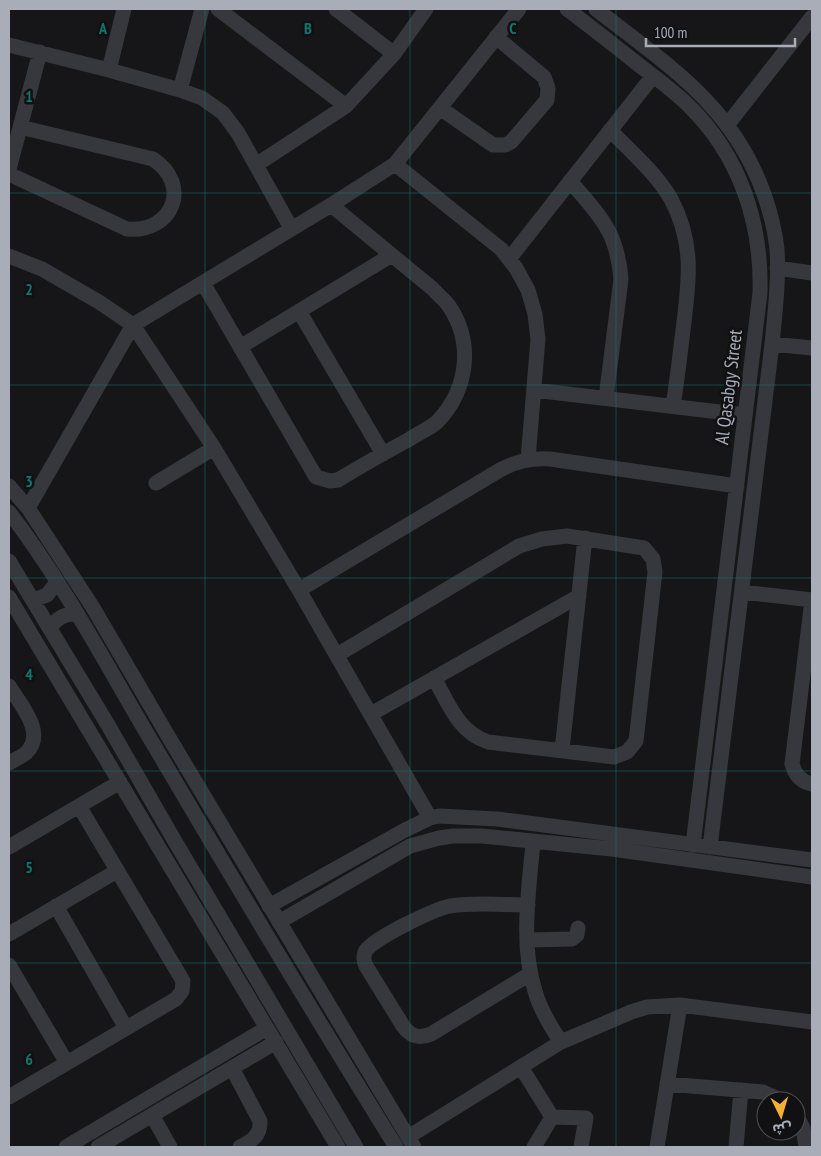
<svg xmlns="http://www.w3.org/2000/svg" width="821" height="1156" font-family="'PT Sans Narrow','Noto Sans Arabic',sans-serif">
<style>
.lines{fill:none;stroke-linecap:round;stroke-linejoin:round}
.minor{stroke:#37383d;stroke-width:15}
.grid{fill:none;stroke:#0f766e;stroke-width:1;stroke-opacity:0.55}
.labels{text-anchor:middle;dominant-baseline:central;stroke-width:5;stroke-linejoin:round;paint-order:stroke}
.street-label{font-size:19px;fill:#a8adb8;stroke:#111113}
.grid-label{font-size:16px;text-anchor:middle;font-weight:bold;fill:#0f766e;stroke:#111113;stroke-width:5;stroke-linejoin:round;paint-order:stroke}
</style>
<rect width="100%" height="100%" fill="#161618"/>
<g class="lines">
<!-- minor -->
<path class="minor" d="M218,9l128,97
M336,9l58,45
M567,9c24,18 48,37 72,56 17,13 35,26 50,41 51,50 73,117 71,187l-67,552
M596,9c71,56 136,95 168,185 6,17 11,37 13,55 2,32 -2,63 -5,95l-62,503
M9,45l100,25 71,20 22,8 21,15 15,20 53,95
M109,70l15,-61
M180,90l22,-81
M440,108l53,37h12l6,-3 36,-42 1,-12 -4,-11 -48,-40
M728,124l84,-107
M610,130c21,22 46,43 61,69 24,45 18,83 12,131 -3,25 -6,51 -10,76
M395,164l106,85 15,19 12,22 7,24 3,25 -10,120
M256,165l90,-59 48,-52 32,-45
M9,169l31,-117
M9,174l118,55c46,4 65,-44 26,-70l-133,-32
M570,181c30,35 47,50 51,98l-15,119
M9,256l33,13 57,33 34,23 81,123 85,142 131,228
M509,259l144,-183
M777,268l35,5
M203,283l113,194 14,4 8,-1c23,-14 46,-27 70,-40 9,-6 21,-11 29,-18 31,-32 37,-79 12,-116 -4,-6 -11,-11 -16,-17l-102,-84
M299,311l84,143
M772,344l40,4
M240,347l150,-91
M534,390l211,25
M156,483l58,-35
M9,486l19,22 64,98 79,135 243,406
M28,508l105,-183 198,-120 64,-41 124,-155
M9,512c57,74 101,160 149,240 78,133 157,264 238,395
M9,561l99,164 65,113 183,309
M299,590l201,-120c17,-9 31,-12 50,-11l187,27
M742,592l70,8
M9,597l329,550
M33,600l14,-5 10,-13
M812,600l-20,164c3,11 9,18 20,20
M50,628c7,-10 14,-14 26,-14
M337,655l182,-109 23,-7 25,-3 77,12 9,11 2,13 -19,169 -9,11 -13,5 -126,-15c-30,-10 -39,-38 -54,-64
M9,686c11,18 38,47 17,67 -5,4 -12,7 -17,10
M371,714l208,-118
M562,750l23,-212
M533,842c-4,48 -13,102 2,149 5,18 15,35 26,51
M9,847l111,-65
M528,905c-26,0 -53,-3 -78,1 -15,3 -79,33 -85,46 -2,5 -1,10 1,14l37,60c8,11 16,13 28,8l99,-60
M56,906l70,122
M269,906l136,-76 25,-12 9,-2 58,3 315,41
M279,922l131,-76 29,-8 14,-2h29l130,13 200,28
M9,934l108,-63
M528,940l44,-1 5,-4 1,-7
M9,965l58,98
M521,1067l31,50
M232,1068l28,53c1,14 -8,20 -20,26
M667,1084l96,8 20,9
M9,1097l167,-98 6,-8 1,-10 -104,-175
M152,1115l18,32
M796,1115l7,13 3,19
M552,1117l34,1 -5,29
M408,1137l153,-95 70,-30 16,-5 33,-2 132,17
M66,1147l201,-119
M98,1147l178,-105
M534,1147l18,-30
M657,1147l23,-142
M736,1147l5,-57"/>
</g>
<!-- grid -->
<path class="grid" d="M205,9v1138M410,9v1138M616,9v1138M9,193h803M9,385h803M9,578h803M9,771h803M9,963h803"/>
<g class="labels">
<!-- street labels -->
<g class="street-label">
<text transform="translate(728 387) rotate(-83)">Al Qasabgy Street</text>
</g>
</g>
<g class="grid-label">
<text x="103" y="34">A</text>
<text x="308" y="34">B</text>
<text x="513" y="34">C</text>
<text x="29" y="102">1</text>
<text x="29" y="295">2</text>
<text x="29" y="487">3</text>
<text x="29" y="680">4</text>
<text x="29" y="873">5</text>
<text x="29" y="1065">6</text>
</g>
<!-- border -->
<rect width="821" height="1156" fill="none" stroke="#a8adb8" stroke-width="20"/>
<!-- north arrow -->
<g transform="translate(781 1116) rotate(175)"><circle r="24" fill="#111113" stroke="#4d4f55"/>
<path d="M0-4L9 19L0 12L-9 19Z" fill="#f2b134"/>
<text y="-8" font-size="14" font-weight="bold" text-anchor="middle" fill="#a8adb8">ش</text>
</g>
<!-- scale -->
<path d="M646 38v8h149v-8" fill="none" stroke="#a8adb8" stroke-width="2.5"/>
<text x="654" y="38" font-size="15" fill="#a8adb8" stroke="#111113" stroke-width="4" paint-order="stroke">100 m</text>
</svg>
